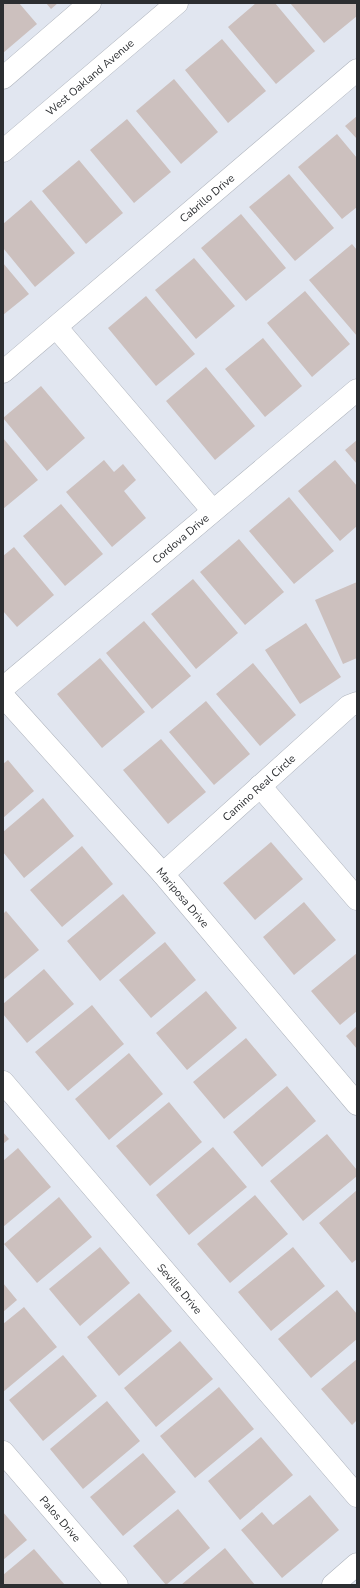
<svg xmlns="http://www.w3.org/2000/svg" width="360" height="1588" font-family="'Nunito Sans',sans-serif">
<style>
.building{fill:#ccc0be}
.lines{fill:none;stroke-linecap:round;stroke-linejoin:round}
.minor-casing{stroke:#afb4bd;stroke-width:23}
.minor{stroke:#fff;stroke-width:22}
.labels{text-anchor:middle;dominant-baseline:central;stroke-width:3;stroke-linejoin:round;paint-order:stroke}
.street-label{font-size:11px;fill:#2c2e31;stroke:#eef4fd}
</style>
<rect width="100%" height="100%" fill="#e1e6f0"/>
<!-- building -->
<path class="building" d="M3,3h16l18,21 -34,29z
M46,3h12l-7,6z
M256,3h19l40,48 -39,33 -48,-57z
M290,3h66l1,13 -33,27z
M222,39l44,52 -38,32 -43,-53z
M174,79l44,53 -37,32 -45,-53z
M357,116v23l-12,-13z
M127,119l44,53 -37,31 -44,-53z
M337,134l20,24v49l-15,12 -44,-52z
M79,160l44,53 -37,31 -44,-53z
M289,174l45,54 -39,33 -46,-54z
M31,200l44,53 -40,34 -32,-39v-24z
M241,214l45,54 -40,33 -45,-53z
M352,244l5,6v86l-48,-56z
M194,258l41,48 -39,33 -41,-49z
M3,263l26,31 -26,21z
M305,291l45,53 -38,33 -45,-54z
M146,296l49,58 -39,32 -48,-58z
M263,338l39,48 -37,31 -40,-48z
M206,367l49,59 -40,34 -49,-59z
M41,386l44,52 -38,33 -44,-53z
M3,438l35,42 -35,29z
M357,440v24l-12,-14z
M104,460l10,12 9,-8 13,16 -12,11 22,27 -34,29 -46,-55z
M335,460l22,26v40l-17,15 -42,-50z
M289,497l45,54 -40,33 -45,-53z
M61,504l42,50 -38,32 -42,-50z
M239,539l45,53 -39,33 -45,-53z
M14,547l40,48 -37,32 -14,-16v-55z
M193,579l45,54 -42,36 -45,-55z
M357,582v76l-14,6 -28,-64z
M144,621l47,55 -39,33 -46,-56z
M306,623l35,54 -41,27 -35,-54z
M100,658l45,54 -43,36 -45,-54z
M253,663l43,52 -36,31 -44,-52z
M206,701l44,53 -36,31 -45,-53z
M161,739l45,53 -38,32 -45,-54z
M8,760l26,31 -31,27v-54z
M43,798l31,38 -50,42 -21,-26v-20z
M271,842l32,37 -48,41 -32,-37z
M82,846l31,38 -51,43 -32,-37z
M123,894l33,39 -56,48 -33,-40z
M304,902l32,38 -42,35 -31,-38z
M6,911l33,39 -36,30v-66z
M165,942l31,38 -45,38 -32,-38z
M357,953v58l-17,14 -29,-34z
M44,969l30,35 -47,39 -24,-29v-10z
M206,991l31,37 -50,42 -31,-37z
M92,1005l32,39 -56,47 -33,-39z
M357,1026v23l-11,-13z
M246,1038l31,37 -53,44 -31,-37z
M129,1053l34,41 -54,46 -34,-41z
M287,1086l29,35 -54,46 -29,-35z
M169,1102l33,40 -52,44 -34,-40z
M3,1132l6,7 -6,5z
M327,1134l30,36v6l-54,45 -33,-40z
M213,1147l34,40 -58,48 -33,-40z
M18,1148l33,39 -48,40v-66z
M357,1190v69l-5,4 -33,-40z
M255,1195l33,39 -58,49 -33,-39z
M59,1197l33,40 -55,46 -33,-39z
M100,1247l30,36 -50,43 -31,-37z
M293,1247l32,39 -54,45 -33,-39z
M3,1283l14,17 -14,12z
M337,1290l20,24v25l-46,39 -33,-39z
M139,1293l33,38 -53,45 -32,-39z
M24,1307l33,40 -54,45v-68z
M180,1341l33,38 -57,48 -32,-39z
M63,1355l34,41 -54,45 -34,-41z
M357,1359v61l-5,5 -31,-36z
M219,1387l35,42 -59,49 -35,-42z
M107,1401l33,40 -57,48 -33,-40z
M261,1437l32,38 -53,45 -32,-39z
M143,1453l33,39 -53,44 -33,-39z
M310,1495l29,35 -57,48 -41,-48 21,-18 11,13z
M178,1509l32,39 -44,37 -33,-39z
M3,1512l24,28 -24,20z
M225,1548l30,37h-74z
M34,1549l31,36h-62v-10z"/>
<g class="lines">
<!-- minor casing -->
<g class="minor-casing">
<g id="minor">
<path d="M3,78l87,-75"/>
<path id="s1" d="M3,151l174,-148"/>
<path d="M56,327l157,184"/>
<path id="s2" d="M3,372l354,-302"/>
<path id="s3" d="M3,688l354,-298"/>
<path id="s4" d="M3,696l160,178 194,230"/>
<path d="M260,786l97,113"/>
<path id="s5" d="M163,874l186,-168 8,-3"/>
<path id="s6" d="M3,1082l354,414"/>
<path id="s7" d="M3,1452l114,133"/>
<path d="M333,1585l24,-21"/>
</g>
</g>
<!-- minor -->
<use href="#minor" class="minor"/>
</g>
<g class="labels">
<!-- street labels -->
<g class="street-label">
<text stroke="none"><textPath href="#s1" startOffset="114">West Oakland Avenue</textPath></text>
<text stroke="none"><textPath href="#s2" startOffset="268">Cabrillo Drive</textPath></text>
<text stroke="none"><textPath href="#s3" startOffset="232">Cordova Drive</textPath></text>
<text stroke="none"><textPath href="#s5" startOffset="129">Camino Real Circle</textPath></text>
<text stroke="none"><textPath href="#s4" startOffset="270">Mariposa Drive</textPath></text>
<text stroke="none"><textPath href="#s6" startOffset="272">Seville Drive</textPath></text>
<text stroke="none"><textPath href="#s7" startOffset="88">Palos Drive</textPath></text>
</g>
</g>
<!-- border -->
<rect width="360" height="1588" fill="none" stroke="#2c2e31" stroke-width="8"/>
</svg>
